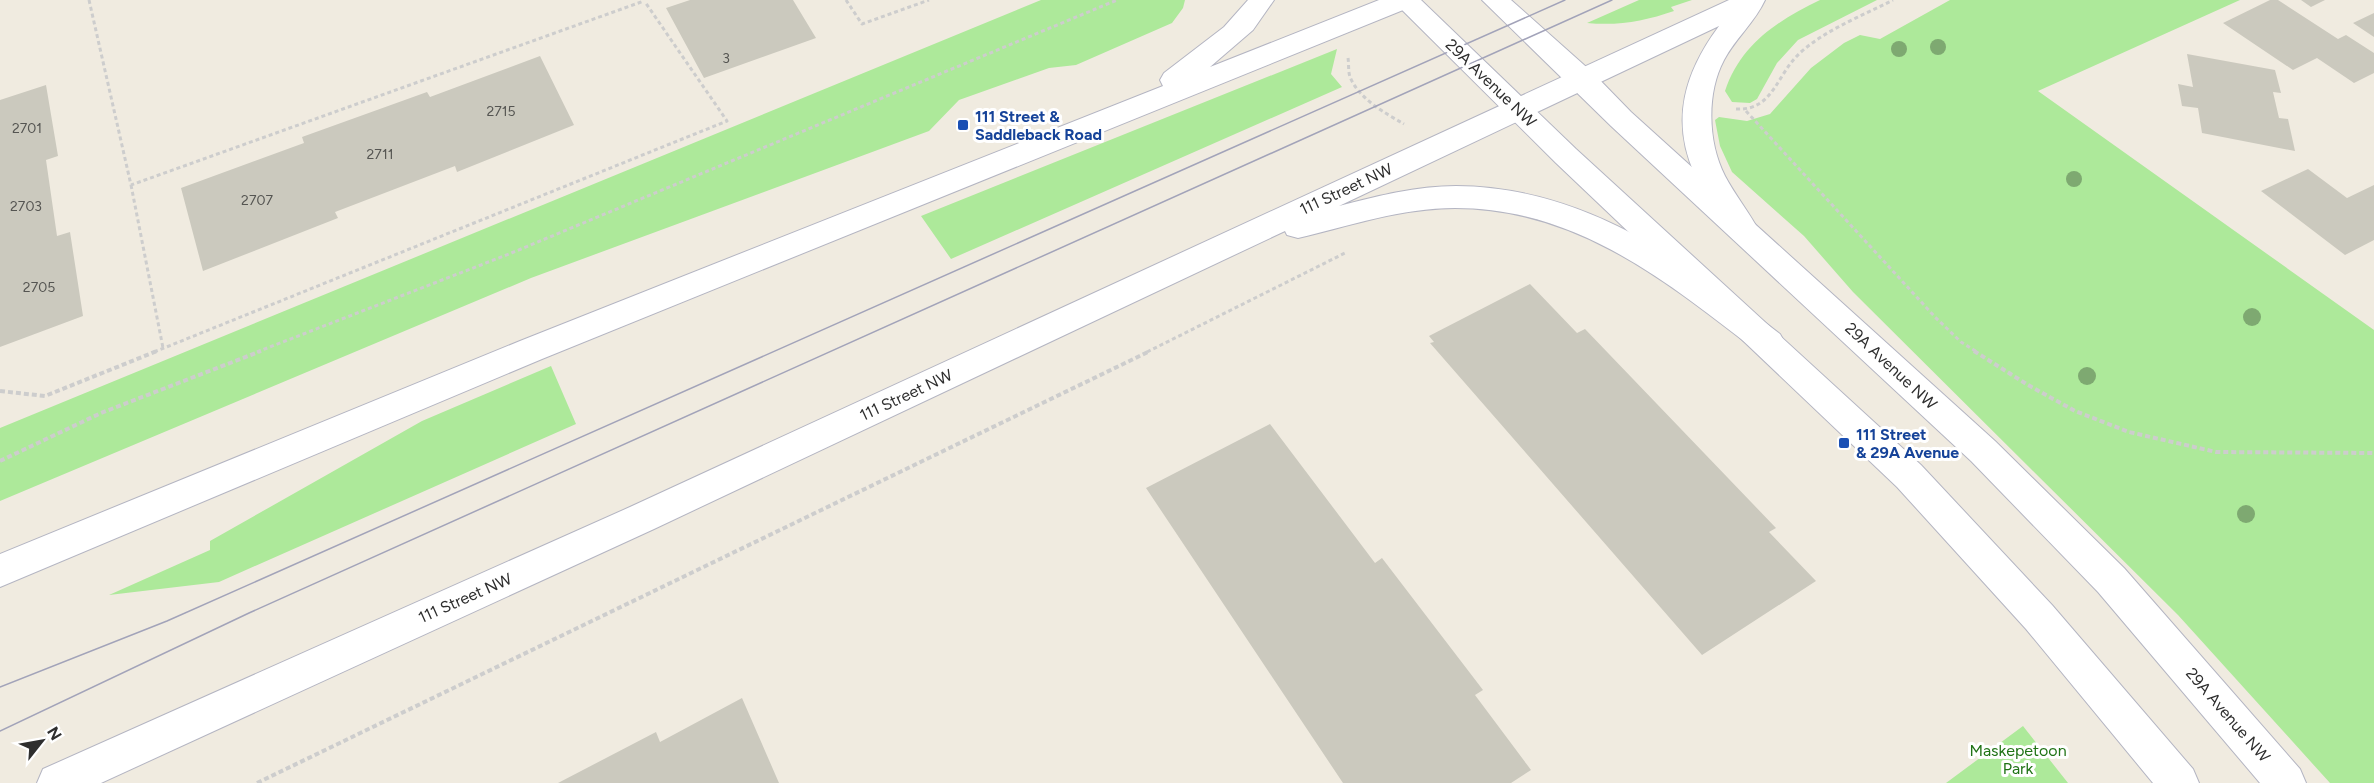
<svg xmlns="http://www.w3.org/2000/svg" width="2374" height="783" font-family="Figtree,sans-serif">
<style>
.green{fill:#ade99a}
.building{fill:#cbc9be}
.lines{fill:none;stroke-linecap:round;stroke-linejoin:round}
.tertiary-casing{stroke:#b4b5c2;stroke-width:2}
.secondary-casing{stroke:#b4b5c2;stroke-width:2}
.path-far1{stroke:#cdcdcd;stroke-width:3;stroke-dasharray:4 3;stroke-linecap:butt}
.path{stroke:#cdcdcd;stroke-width:4;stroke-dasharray:5 3;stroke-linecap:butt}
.tertiary{fill:#fff;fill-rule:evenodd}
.secondary{fill:#fff;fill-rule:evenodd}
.tram{stroke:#a2a3b9;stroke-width:1.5}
.tree{fill:#7ea971}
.transit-dot{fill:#1a4fb4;stroke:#fff;stroke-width:2}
.labels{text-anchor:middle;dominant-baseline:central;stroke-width:6;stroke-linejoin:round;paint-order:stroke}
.number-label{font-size:14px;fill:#555552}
.street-label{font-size:16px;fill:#2e2e2e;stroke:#fff}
.transit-label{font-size:16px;font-weight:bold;fill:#164399;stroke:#fff;text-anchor:start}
.park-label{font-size:16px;fill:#207316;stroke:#fff}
</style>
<rect width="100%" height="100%" fill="#f0ebe0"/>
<!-- green -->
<path class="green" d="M1041,0h144l-2,8 -11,15 -96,42 -27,3 -90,32 -30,31 -398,147 -531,223v-73z
M1639,0h53l-21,7 3,4c-29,10 -55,15 -87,12z
M1820,0h57l-79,40 -21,23 -20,36 -7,4 -18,-1 -7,-11c16,-47 52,-70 95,-91z
M1950,0h290l-202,91 336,239v453h-44l-152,-168 -325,-323 -49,-56 -72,-64 -12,-26 -5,-26 4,-3 28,4 23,-7 41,-46 33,-25 16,-8 20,4z
M1337,49l-6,25 11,13 -391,172 -30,-43z
M551,366l25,58 -357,158 -110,13 101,-45v-9l212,-120z
M2023,726l45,57h-122z"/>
<!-- building -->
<path class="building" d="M690,0h103l23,38 -112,40 -38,-70z
M2270,0h8l60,39 8,-4 28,18v20l-20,10 -37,-25 -24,12 -70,-47z
M2301,0h24l-14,7z
M2374,13v24l-21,-14z
M2187,54l88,16 6,23 -8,-1 6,26 9,1 7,32 -93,-18 -4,-25 -16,-2 -4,-22 15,3z
M540,56l34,69 -117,47 -2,-6 -120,46 3,6 -135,53 -22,-83 123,-45 -2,-6 125,-45 3,5z
M46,85l12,71 -12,4 11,76 13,-4 13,84 -83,31v-247z
M2308,169l39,29 27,-13v55l-29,15 -84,-64z
M1530,284l47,49 8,-4 191,199 -7,4 47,49 -114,74 -272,-312 4,-1 -5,-6z
M1270,424l105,139 7,-5 101,132 -8,5 56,75 -20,13h-168l-197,-295z
M742,698l37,85h-221l98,-51 4,10z"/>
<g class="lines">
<!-- tertiary casing -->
<g class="tertiary-casing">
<path id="tertiary" d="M1392,0h29l155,149 345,316 131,140 141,164 6,14h-46l-127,-154 -129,-142 -341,-324z
M1482,0h29l82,73 38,39 364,329 129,127 176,201 6,14h-46l-162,-191 -127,-131 -360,-335z"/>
</g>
<!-- secondary casing -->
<g class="secondary-casing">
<path id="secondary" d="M1248,0h26l-21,30 -43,37 169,-67h38l-4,6 -871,353 -542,228v-33l520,-213 643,-255 -3,-6 4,-7 60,-46z
M1729,0h36c-10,22 -30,39 -41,60 -18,34 -16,83 1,116 10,19 24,36 34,55l-4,8 -11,3 -11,-3c-12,-21 -27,-42 -38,-64 -25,-55 -10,-103 24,-149l-380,180c38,-10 78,-20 117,-20 129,1 226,73 324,148l5,9 -5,9 -11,4 -11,-4c-92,-71 -181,-144 -303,-144 -53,0 -106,18 -157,30l-11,-3 -2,-4 -631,298 -553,254h-64l6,-14 587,-262z"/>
</g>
<!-- path-far1 -->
<path class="path-far1" d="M89,0l42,185 513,-184
M846,0l16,24 67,-24
M1348,58c1,6 0,13 2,19 9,22 35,36 54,47
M1736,109c38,2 40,-35 65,-57 26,-23 61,-36 92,-52
M1746,111l189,206 26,25 16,10
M131,185l32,163
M154,352l573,-231 -82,-119
M257,352l252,-98 608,-254
M1147,352l198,-99"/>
<!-- path -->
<path class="path" d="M1974,351l54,34 47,26 54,21 87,20 158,1
M0,391l45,5 112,-45
M0,461l101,-48 160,-62
M257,783l893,-432"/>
<!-- tertiary -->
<use href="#tertiary" class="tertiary"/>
<!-- secondary -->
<use href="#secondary" class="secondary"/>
<!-- tram -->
<path class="tram" d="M0,687l167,-66 1398,-621
M0,731l249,-118 1363,-613"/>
</g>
<!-- trees -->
<g class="tree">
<circle cx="1938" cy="47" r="8"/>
<circle cx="1899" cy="49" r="8"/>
<circle cx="2074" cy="179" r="8"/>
<circle cx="2252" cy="317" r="9"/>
<circle cx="2087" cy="376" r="9"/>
<circle cx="2246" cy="514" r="9"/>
</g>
<!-- markers -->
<g class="transit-dot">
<rect x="957" y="119" width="12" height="12" rx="3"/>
<rect x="1838" y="437" width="12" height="12" rx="3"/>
</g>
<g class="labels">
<!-- number labels -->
<g class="number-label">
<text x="726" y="58">3</text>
<text x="501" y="111">2715</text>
<text x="27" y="128">2701</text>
<text x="380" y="154">2711</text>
<text x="257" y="200">2707</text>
<text x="26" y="206">2703</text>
<text x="39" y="287">2705</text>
</g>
<!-- street labels -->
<g class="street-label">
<text transform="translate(1491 83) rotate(44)">29A Avenue NW</text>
<text transform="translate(1346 189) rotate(-25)">111 Street NW</text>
<text transform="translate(1891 366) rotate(43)">29A Avenue NW</text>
<text transform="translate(906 395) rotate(-25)">111 Street NW</text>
<text transform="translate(465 598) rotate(-24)">111 Street NW</text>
<text transform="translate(2228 715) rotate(49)">29A Avenue NW</text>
</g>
<!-- transit labels -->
<g class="transit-label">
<text x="975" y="116">111 Street &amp;<tspan x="975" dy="18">Saddleback Road</tspan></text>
<text x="1856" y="434">111 Street<tspan x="1856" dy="18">&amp; 29A Avenue</tspan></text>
</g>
<!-- park labels -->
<g class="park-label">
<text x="2018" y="750">Maskepetoon<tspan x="2018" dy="18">Park</tspan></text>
</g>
</g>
<!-- north arrow -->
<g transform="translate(42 741) rotate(59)" stroke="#ffffff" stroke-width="4.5" paint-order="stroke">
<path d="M0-4.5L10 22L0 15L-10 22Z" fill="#2e2e2e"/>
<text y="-9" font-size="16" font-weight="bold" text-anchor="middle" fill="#2e2e2e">N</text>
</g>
</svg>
